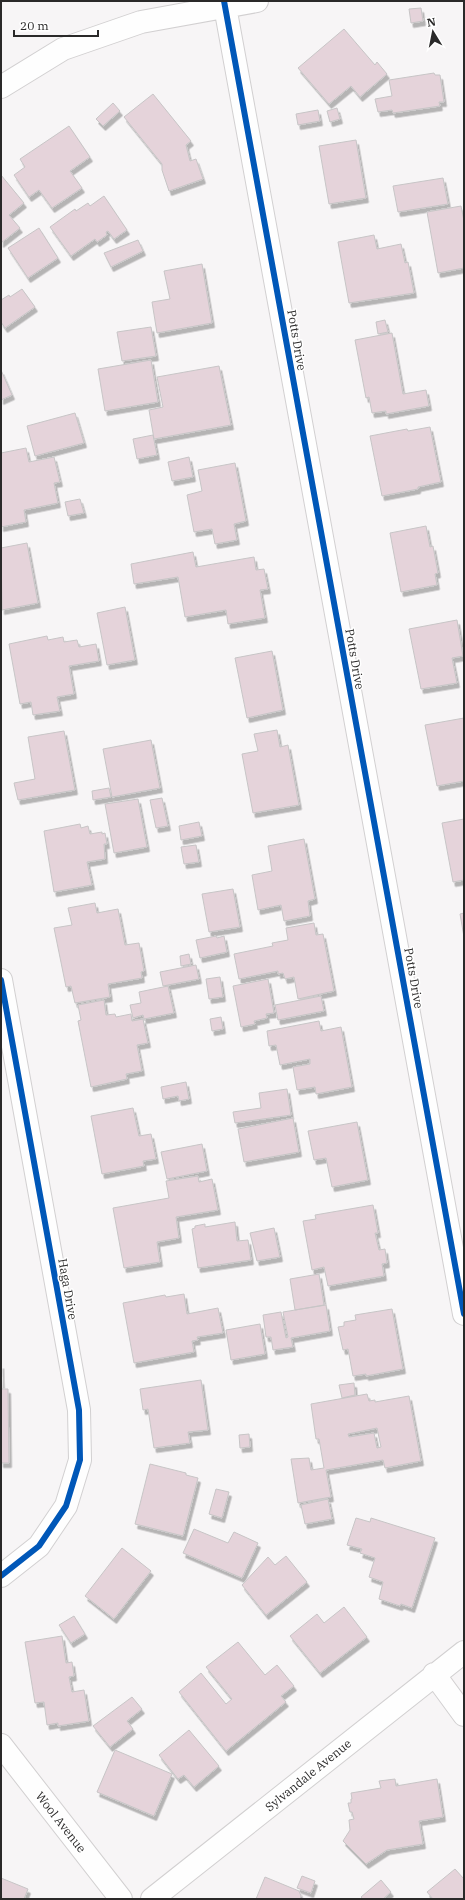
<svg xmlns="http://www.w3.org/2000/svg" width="465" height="1900" font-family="'IBM Plex Serif',serif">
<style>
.building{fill:#e5d3da;stroke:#c7c5c6;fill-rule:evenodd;filter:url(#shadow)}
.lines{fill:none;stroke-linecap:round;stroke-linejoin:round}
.street-casing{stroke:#d2d0d1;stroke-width:24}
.street{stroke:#fefefe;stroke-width:22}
.cycleway-casing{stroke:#fff;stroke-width:8}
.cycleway{stroke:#0057b8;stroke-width:6}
.labels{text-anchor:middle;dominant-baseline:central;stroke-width:3;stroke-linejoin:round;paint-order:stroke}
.street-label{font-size:12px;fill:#2a2929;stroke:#fff}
</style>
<defs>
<filter id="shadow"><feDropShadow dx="2.5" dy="4.5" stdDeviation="0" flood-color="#0004"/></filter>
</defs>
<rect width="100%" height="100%" fill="#f7f5f6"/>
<!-- building -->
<path class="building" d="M421,8l2,13 -12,2 -2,-14z
M344,29l31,36 2,-3 10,12 -27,23 -9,-11 -22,18 -31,-36z
M434,73l1,2h5l4,27h-5l1,4 -47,7 -1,-3 -14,2 -3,-13 17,-3 -3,-16z
M153,94l38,47 -5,4 4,16 6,-2 7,20 -34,12 -7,-21v-6l-38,-47z
M113,103l7,8 -17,15 -7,-7z
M337,108l3,11 -10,3 -3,-11z
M318,110l2,11 -22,4 -2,-11z
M69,126l21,31 -20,14 12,17 -30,20 -13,-18 -10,7 -15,-22 11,-8 -5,-8z
M356,140l10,58 -37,6 -10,-58z
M1,175l23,28 -15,12 11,13 -19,15z
M443,178l5,26 -50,8 -5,-26z
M104,196l23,34 -13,9 -6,-8 -2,1 1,3 -10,7 -2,-3 -24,17 -21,-29 25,-18 1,2 12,-8 2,3z
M461,206l3,15v47l-26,5 -11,-61z
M39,228l19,30 -30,20 -20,-30z
M374,235l3,14 24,-5 4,19 3,-1 6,31 -65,10 -11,-61z
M138,240l5,11 -32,16 -7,-14z
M202,264l10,59 -55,10 -5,-31 18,-3 -6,-28z
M22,289l13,18 -30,21 -4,-6v-22l8,-5 1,2z
M385,320l3,12 -10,2 -2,-12z
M151,327l5,29 -34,5 -5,-29z
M392,333l11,61 23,-4 3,16 -43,8v-3l-14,2 -3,-16 -3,1 -11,-58z
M151,360l7,42 -53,9 -7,-42z
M219,366l12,59 -77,14 -5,-29 14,-3 -6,-30z
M1,370l11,25 -11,5z
M75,413l9,30 -49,13 -8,-30z
M430,427l11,55 -23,5v2l-36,7 -12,-60 37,-7 1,2z
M153,435l4,20 -20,4 -4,-20z
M26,448l3,14 25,-5 6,25 -6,1 4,20 -34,7 2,12 -25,5v-74z
M189,457l4,20 -21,4 -4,-19z
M235,463l11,58 -12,3 3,16 -22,4 -3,-15 -18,3 -7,-37 15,-4 -4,-21z
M80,499l4,14 -16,3 -3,-14z
M426,526l4,21 3,-1 5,27 -3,1 2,11 -36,7 -11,-59z
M27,543l11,60 -36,7 -1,-62z
M193,552l3,15 58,-10 2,13 8,-1 4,20 -8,1 5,28 -37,6 -2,-14 -41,7 -7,-40 -44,7 -3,-20z
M125,607l10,53 -28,5 -10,-52z
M457,620l6,36 -11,2 5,25 -36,6 -12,-60z
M47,636l1,4 15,-3 1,5 13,-2 2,7 17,-3 3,17 -30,5 5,28 -17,3 3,14 -27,4 -2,-13 -11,2 -11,-60z
M272,651l11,59 -36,8 -12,-60z
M464,718v63l-27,5 -12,-61z
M277,730l3,17 8,-2 11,60 -46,8 -11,-59 16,-3 -4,-17z
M64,731l11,59 -57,10 -4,-17 21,-4 -7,-42z
M151,740l9,48 -48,9 -9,-48z
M109,788l2,9 -18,3 -1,-9z
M162,798l6,28 -12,2 -6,-28z
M138,799l9,48 -33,6 -9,-49z
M464,819v61l-11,2 -11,-59z
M199,822l3,14 -21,4 -2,-14z
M80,824l1,4 7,-2 2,8 12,-2v2l3,-1 2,11h-3l1,15 -18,3 5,23 -38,7 -10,-61z
M304,839l11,60 -7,2 2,15 -26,5 -3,-16 -23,5 -6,-35 20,-4 -4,-25z
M196,845l3,17 -15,2 -3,-17z
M233,889l7,38 -31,5 -7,-38z
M95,903l2,10 21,-4 7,36 14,-2 5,28 -3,1 1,6 -34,6 2,13 -35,6 -4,-17 -5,1 -12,-59 18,-3 -4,-17z
M464,913v24l-4,-23z
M314,923l2,12 7,-1 11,57 -36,8 -4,-22 -9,2 -2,-6 -5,1v-3l-39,8 -5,-25 39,-8 -1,-3 16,-3 -2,-12z
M216,936l1,2 7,-2 3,16 -27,6 -4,-18z
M189,954l2,10 -10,2 -1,-10z
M196,965l3,14 -36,7 -3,-14z
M220,977l3,20 -14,2 -3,-20z
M268,979l6,34 -8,1 1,4 -13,3 1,3 -14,3 -8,-41z
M168,986l6,27 -30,6 -1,-4 -10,3 -3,-13 11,-2 -2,-11z
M321,996l3,15 -46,9 -3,-15z
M104,1000l2,15 9,-1 1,3 15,-3 1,7 11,-2 5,24 -11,2 5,26 -16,3 1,5 -36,8 -13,-66 3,-1 -3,-15z
M221,1017l2,12 -11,2 -2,-12z
M319,1021l2,10 20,-4 11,60 -36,7 -1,-7 -18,3 -4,-23 17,-3v-5l-30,6 -4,-20 -7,1 -2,-15z
M186,1082l3,17 -10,2 -1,-5 -15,3 -2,-12z
M287,1089l4,26 -56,8 -2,-11 28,-4 -2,-15z
M133,1108l6,28 12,-2 5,25 -13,2 1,5 -42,8 -11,-58z
M293,1118l6,34 -55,10 -6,-33z
M357,1122l11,58 -36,7 -6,-29 -12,2 -6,-29z
M202,1144l5,27 -40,8 -6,-27z
M198,1176l1,6 13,-3 6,31 -42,7 3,21 -22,4 3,20 -36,6 -11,-60 56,-10 -3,-17z
M373,1205l5,28h-3l4,17 6,-1 2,14 -5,1 2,12 -56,10 -4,-19 -12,3 -9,-49 13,-2 -1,-4z
M235,1222l2,19 11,-1 3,20 -53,8 -6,-39 3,-1v-2l10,-2v3z
M274,1228l6,29 -23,4 -7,-28z
M319,1274l5,31 -29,5 -5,-31z
M184,1294l3,20 31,-6 5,25 -26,4 1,3 -6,1 2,11 -60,11 -11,-60 42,-8 1,2z
M326,1305l4,26 -39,7 2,9 -20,3 -2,-13h-5l-3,-22 18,-3 5,26 2,-1 -5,-25z
M392,1309l11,60 -37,7v-2l-13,2 -5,-27 -5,1 -5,-23 6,-1v-4l12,-2 -1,-5z
M260,1324l5,30 -34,6 -5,-30z
M1,1364l1,25h6l1,74h-8z
M201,1380l7,50 -20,2 2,11 -36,5 -6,-39 -5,1 -3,-21z
M354,1383l1,12 -13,3 -3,-13z
M367,1394l2,7 6,-1v2l34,-6 12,65 -36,7 -2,-8 -57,10 5,27 -33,6 -7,-44 18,-1 2,12 13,-2 -5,-29h-3l-5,-35zM377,1428l4,19 -4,1 -3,-15 -25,4 -1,-3z
M249,1434l1,13 -10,1 -1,-13z
M150,1464l36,9v2l12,3 -15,58 -48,-12z
M216,1489l13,3 -7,26 -13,-4z
M328,1499l4,20 -27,5 -4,-19z
M356,1518l14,4 1,-4 64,20 -23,70 -11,-4 -1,2 -21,-7 4,-17 -14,-5 6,-19 -15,-5 2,-4 -15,-4z
M194,1529l34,14 6,-11 24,11 -16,35 -59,-25z
M122,1548l29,23 -37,48 -29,-23z
M286,1556l21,26 -41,33 -24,-30 26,-28 7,8z
M344,1607l23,30 -47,36 -30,-37 27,-22 7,9z
M74,1616l11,18 -14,9 -12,-18z
M62,1636l4,27 6,-1 2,14 -5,1 3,15 12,-2 5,31 -31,5v-3l-11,2 -3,-23 -9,1 -10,-61z
M238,1642l27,33 12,-10 17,21 -13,10 5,6 -60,49 -47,-59 22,-19 25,31 6,-5 -26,-32z
M132,1697l10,12 -15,12 6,8 -23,18 -17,-21z
M189,1730l30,36 -25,21 -10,-12 -6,4 -19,-24z
M115,1750l57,24 -18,42 -57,-24z
M395,1779l1,7 41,-7 6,38 -24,4 4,23 -36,6 -21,14 -23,-23 7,-11 -1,-10 5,-1 -2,-7h-2l-2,-9h3v-4h1l-1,-6 30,-5 -2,-7z
M455,1869l9,10v20h-31l-6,-7z
M302,1876l13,5 -4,12 -14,-5z
M265,1877l34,14 2,5 -1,3h-44z
M1,1878l27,11 -4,10h-23z
M381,1880l10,12 -8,7h-20l-2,-2z"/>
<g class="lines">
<!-- street casing -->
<g class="street-casing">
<path id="street" d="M224,1l240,1313
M1,87l62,-38 78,-27 116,-21
M1,980l78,430 1,50 -14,46 -27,40 -38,30
M434,1674l30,41
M1,1745l120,154
M152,1899l312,-247"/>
</g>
<!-- street -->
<use href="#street" class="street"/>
<!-- cycleway casing -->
<g class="cycleway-casing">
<path id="cycleway" d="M224,1l240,1313
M1,980l78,430 1,50 -14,46 -27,40 -38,30"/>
</g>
<!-- cycleway -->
<use href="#cycleway" class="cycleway"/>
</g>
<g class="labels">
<!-- street labels -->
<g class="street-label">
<text transform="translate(297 340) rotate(80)">Potts Drive</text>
<text transform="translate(355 659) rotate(80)">Potts Drive</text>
<text transform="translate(414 978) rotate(80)">Potts Drive</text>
<text transform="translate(68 1289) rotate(80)">Haga Drive</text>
<text transform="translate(308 1775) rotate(-39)">Sylvandale Avenue</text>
<text transform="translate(61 1822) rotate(52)">Wool Avenue</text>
</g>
</g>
<!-- border -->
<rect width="465" height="1900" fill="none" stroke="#2a2929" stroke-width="4"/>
<!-- north arrow -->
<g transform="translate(433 32) rotate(350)" stroke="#ffffff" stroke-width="3" paint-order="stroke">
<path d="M0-3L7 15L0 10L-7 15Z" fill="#2a2929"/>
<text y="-6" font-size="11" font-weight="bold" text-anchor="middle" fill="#2a2929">N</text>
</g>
<!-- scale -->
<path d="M14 30v6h84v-6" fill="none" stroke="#2a2929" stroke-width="2"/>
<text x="20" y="30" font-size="12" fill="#2a2929" stroke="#ffffff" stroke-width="3" paint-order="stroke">20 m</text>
</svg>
